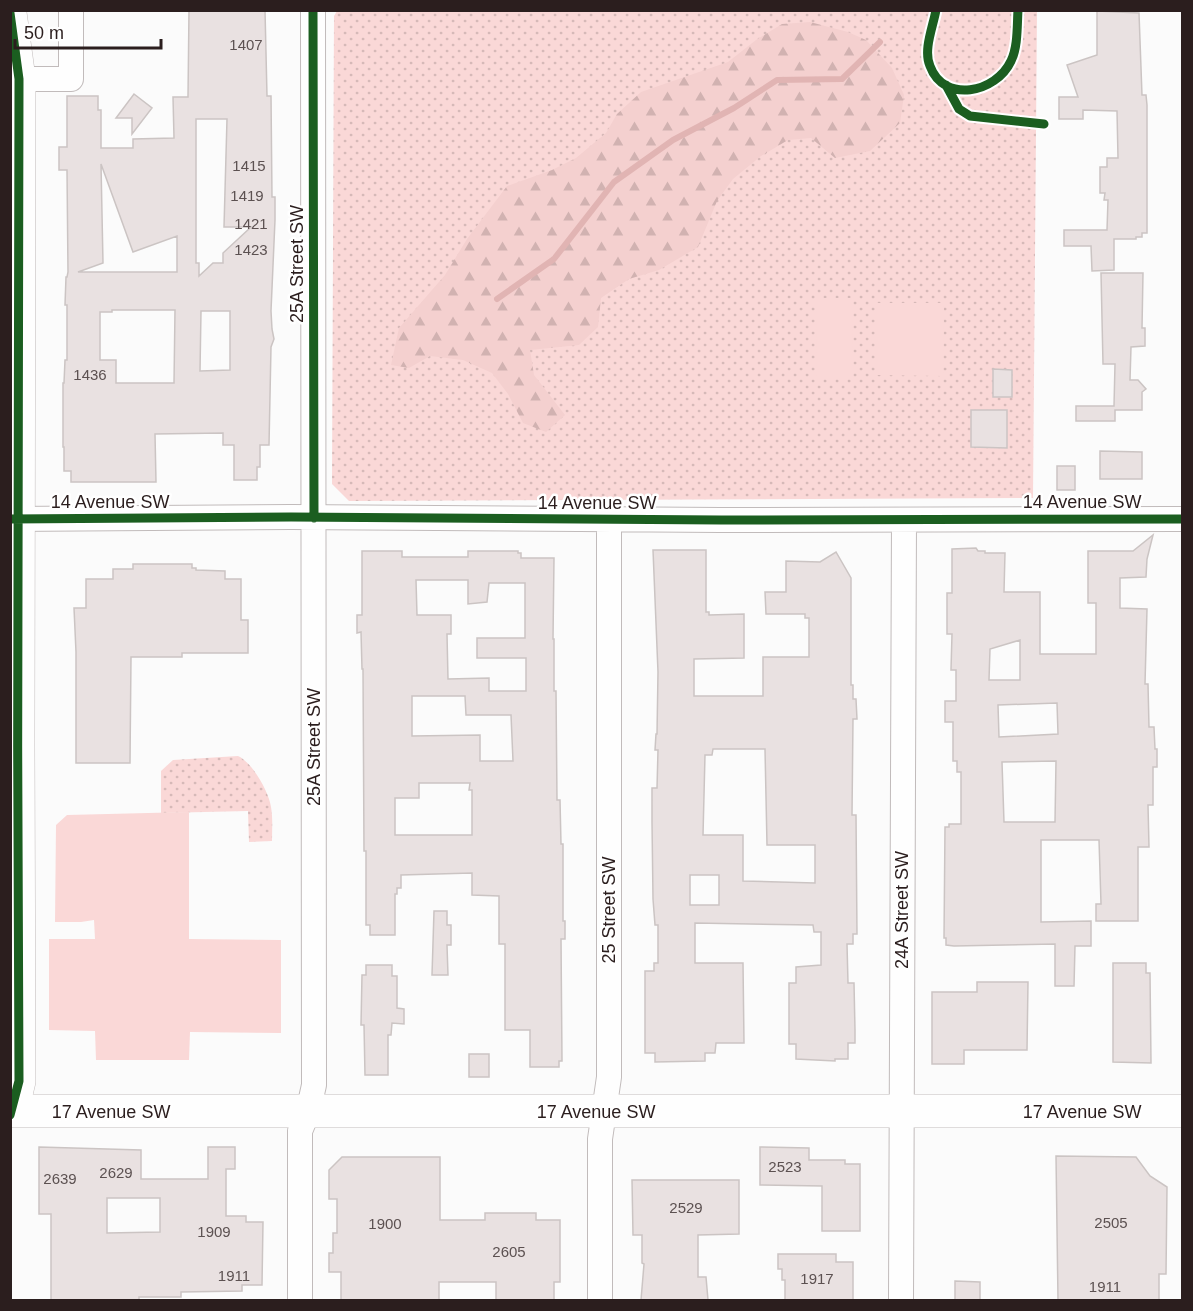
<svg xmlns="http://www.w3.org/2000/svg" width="1193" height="1311" font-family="Arial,sans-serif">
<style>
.grass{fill:url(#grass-dots)}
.forest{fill:url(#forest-firs)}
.garden{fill:#fad8d7}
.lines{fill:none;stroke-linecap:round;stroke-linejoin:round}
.stream{stroke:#e1b4b3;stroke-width:6}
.building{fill:#e9e1e1;stroke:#cbc4c3;stroke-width:1.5;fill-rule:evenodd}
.street-casing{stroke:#c1bbbb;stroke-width:26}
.secondary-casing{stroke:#c1bbbb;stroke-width:34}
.street{stroke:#fefefe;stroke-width:24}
.secondary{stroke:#fefefe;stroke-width:33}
.cycleway-casing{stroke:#fff;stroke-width:13}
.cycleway{stroke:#1b5e20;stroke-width:9}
.labels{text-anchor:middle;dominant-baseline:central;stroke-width:5;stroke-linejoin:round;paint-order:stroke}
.number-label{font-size:15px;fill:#5c5151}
.street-label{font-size:18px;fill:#2b1e1e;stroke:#fff}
</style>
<defs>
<pattern id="grass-dots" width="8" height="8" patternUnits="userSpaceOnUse" patternTransform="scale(1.5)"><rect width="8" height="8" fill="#fad8d7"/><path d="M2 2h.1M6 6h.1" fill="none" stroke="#d6b9b8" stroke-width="1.8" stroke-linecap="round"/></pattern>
<pattern id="forest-firs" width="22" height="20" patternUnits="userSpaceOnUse" patternTransform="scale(1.5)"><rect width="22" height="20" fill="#f4d0cf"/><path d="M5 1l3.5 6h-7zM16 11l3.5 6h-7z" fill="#d1b2b1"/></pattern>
</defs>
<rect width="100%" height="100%" fill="#fbfbfb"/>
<!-- grass -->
<path class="grass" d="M337,11h700l-4,487 -684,3 -17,-17 2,-468z
M238,756c14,6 31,36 33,51 2,11 1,23 1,34l-23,1 -1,-31 -87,2v-42l12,-11z"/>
<!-- forest -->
<path class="forest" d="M810,22l38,10 18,8 26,28 12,27 -4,28 -30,28 -35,7 -24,-20 -23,2 -27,16 -28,23 -16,22 -19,46 -39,23 -30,9 -28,19 -3,29 -19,18 -49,5 4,25 31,40 -19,17 -23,-9 -15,-29 -16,-21 -29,-13 -33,-4 -21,12 -18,-3 8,-37 46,-53 22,-36 40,-53 45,-16 24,-12 30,-25 11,-19 24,-22 87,-30 28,-22 26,-16z"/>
<!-- garden -->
<path class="garden" d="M817,298h36l-1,81h-36z
M875,303h69l-1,73 -68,-1z
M189,812v127l92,1v93l-91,-1 -1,28h-93l-1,-29 -46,-1v-91h46l-1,-19 -13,2h-26l1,-97 11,-10z"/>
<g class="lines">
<!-- stream -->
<path class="stream" d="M497,299l57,-40 60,-77 59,-42 61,-32 43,-28 65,-1 38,-37"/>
</g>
<!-- building -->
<path class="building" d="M189,10h76l2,86h4l1,101h3v23l-4,91 1,18 2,10 -3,8 -2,98h-9v22h-3v13h-23v-35h-11v-12l-68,1 1,48h-85v-11h-7v-24h-1v-64h1l1,-23h2v-55h-2l1,-28h1l1,-5 -1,-102h-8v-23h8v-51h31v14h3v38h32v-9l41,-1 -1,-41h15zM196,119h31l-3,108h27l-28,26v10h-10l-14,13v-13h-3zM101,164l32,88 44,-16v36h-99l25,-9zM112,310h63l-1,73h-58v-23h-16v-48h12zM201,311h29v59l-30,1z
M1097,11l42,2 3,82h4l1,10v128h-5v4h-6v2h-22v31l-22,1 -1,-25h-27v-16h43l1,-30h-4l1,-7h-5v-26h7v-9h11l-1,-47 -34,-1v9h-24v-22h19l-11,-32 30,-10z
M134,94l18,14 -20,26v-16h-16z
M1101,273h42l-1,55h3v18l-14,1 -1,33h8l8,9 -4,3v18h-27v11h-39v-15h38l1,-42h-12z
M993,369l19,1v27h-19z
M971,410h36v38l-36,-1z
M1100,451l42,1v27h-42z
M1057,466h18v24h-18z
M1153,535l-6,24 -1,18 -26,1v30l27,1 -2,75h3l1,43h5l1,22h2v18h-4v38h-5l1,42h-11v74h-42v-17h5l-2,-64h-58v82l50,-1v25h-16l-1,40h-19v-42l-101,2 -8,-1v-7h-2l1,-111h4v-3h12v-52h-4v-11h-4v-39h-8v-21h11v-31h-5l1,-36h-5v-41h5v-44l24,-1 2,3h7v2h20l-1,39h36v62h56v-51h-8v-52h45zM1020,640v40h-31l1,-31zM1057,703l1,31 -59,3 -1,-32zM1056,761l-1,61h-51l-2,-60z
M653,550h53v62h3v3l35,-1v44l-50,1v37h69v-39h46v-39h-4v-4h-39l-1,-22h21v-31l34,1 16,-10 15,26v107h2v14h3l1,20h-4l-1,96h4l1,119h-4v10h-6l1,39h6l1,47v13h-7v16h-13v2l-39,-2v-15h-7v-61h7v-16l25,-2v-33h-7l-1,-7 -118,-2v40h48l1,80h-28l-1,10h-10v8l-50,1v-9h-10v-82h9v-8h4v-38h-3l-2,-26 -1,-77v-34h5l1,-38h-3l1,-16h1l1,-62zM713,749h52l2,96h48v38l-72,-2v-46h-40l2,-80h7zM690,875h29v30h-29z
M362,551h40v6h66v-6h50v2h3v5h33l-1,81h1v52h2l1,109h3l1,44h2v77h2v18h-4l1,122h-3v6h-29v-37h-25v-86h-6v-48l-27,-1v-22l-71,2v13h-4v6h-2v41h-25v-10h-4v-74h-2l-1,-182h-1l-1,-37 -4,1v-18h5zM416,580h52v24l19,-2 2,-19h36v55h-48v20h49v33h-37v-13l-41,1 -1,-45h4v-19h-34zM412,696h53l1,19h45l2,46h-33v-26l-68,1zM419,783h51l-1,7h3v45h-77v-37h24z
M133,564h59v4h4v2l29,1v8h16v41h7v33h-66v4h-51l-1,106h-54v-111l-2,-44h12v-29h27v-10h20z
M434,911h13v14h4v20h-4l1,30h-16z
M1113,963h33v10h4l1,90 -38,-1z
M366,965h26v11h5v32l7,1v15l-12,-1 -1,12h-3v40h-23l-1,-50h-3l1,-50h4z
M977,982h51l-1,68h-63v14h-32v-72h45z
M469,1054h20v23h-20z
M39,1147l102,3v29h67v-32h27v22h-9v47h20v6h17l-1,63h-20v6l-61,1v5h-42v3h-88v-86h-12zM107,1198h53v34l-53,1z
M760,1147l49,1v12h36v4h15v67h-38v-45l-62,-1z
M1056,1156l80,1 14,19 17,11 -1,87h-7v26h-101z
M342,1157h98v63h45v-7h51v7h24v62h-6v18h-58v-18h-57v18h-98v-28h-12v-19h4v-20h4v-34h-8v-29z
M632,1180h107v54l-41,1v42h8l2,23h-67l3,-36 -2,-1v-28h-9z
M778,1254h58v8h17v38h-68v-20h-3v-11h-4z
M955,1281l25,1v18h-25z"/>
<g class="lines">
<!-- street casing -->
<g class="street-casing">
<path id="street" d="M19,79h52v-69
M10,519l281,-2 430,3 461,-1
M300,1300v-169l8,-19 6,-27 -1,-1075
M600,1300v-161l9,-62v-558
M901,1300l3,-780"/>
</g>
<!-- secondary casing -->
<g class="secondary-casing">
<path id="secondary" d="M10,13l9,66 -1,663 1,339 -7,30
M10,1111h1172"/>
</g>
<!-- street -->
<use href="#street" class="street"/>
<!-- secondary -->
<use href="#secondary" class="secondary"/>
<!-- cycleway casing -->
<g class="cycleway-casing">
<path id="cycleway" d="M313,10l1,508
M936,10c-3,17 -13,40 -6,56 14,38 66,27 81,-5 7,-14 6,-35 7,-51
M10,13l9,66c0,334 -3,668 0,1002l-9,34
M946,85l13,24 11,7 74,8
M10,519l281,-2 430,3 461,-1"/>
</g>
<!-- cycleway -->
<use href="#cycleway" class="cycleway"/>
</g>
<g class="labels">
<!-- number labels -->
<g class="number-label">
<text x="246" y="44">1407</text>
<text x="249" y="165">1415</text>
<text x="247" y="195">1419</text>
<text x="251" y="223">1421</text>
<text x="251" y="249">1423</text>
<text x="90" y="374">1436</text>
<text x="785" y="1166">2523</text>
<text x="116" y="1172">2629</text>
<text x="60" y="1178">2639</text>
<text x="686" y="1207">2529</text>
<text x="1111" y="1222">2505</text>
<text x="385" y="1223">1900</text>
<text x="214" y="1231">1909</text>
<text x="509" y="1251">2605</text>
<text x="234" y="1275">1911</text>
<text x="817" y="1278">1917</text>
<text x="1105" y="1286">1911</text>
</g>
<!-- street labels -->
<g class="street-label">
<text transform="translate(297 264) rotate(-90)">25A Street SW</text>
<text x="110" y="502">14 Avenue SW</text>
<text x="1082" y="502">14 Avenue SW</text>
<text x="597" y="503">14 Avenue SW</text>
<text transform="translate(314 747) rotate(-90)">25A Street SW</text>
<text transform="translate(609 910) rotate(-90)">25 Street SW</text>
<text transform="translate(902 910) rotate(-90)">24A Street SW</text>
<text x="111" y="1112">17 Avenue SW</text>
<text x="596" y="1112">17 Avenue SW</text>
<text x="1082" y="1112">17 Avenue SW</text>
</g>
</g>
<!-- border -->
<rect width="1193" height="1311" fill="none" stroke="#2b1e1e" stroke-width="24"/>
<!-- scale -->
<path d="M15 39v9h146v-9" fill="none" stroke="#2b1e1e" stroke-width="3"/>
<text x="24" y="39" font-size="18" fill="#2b1e1e" stroke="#ffffff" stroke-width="4.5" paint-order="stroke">50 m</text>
</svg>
